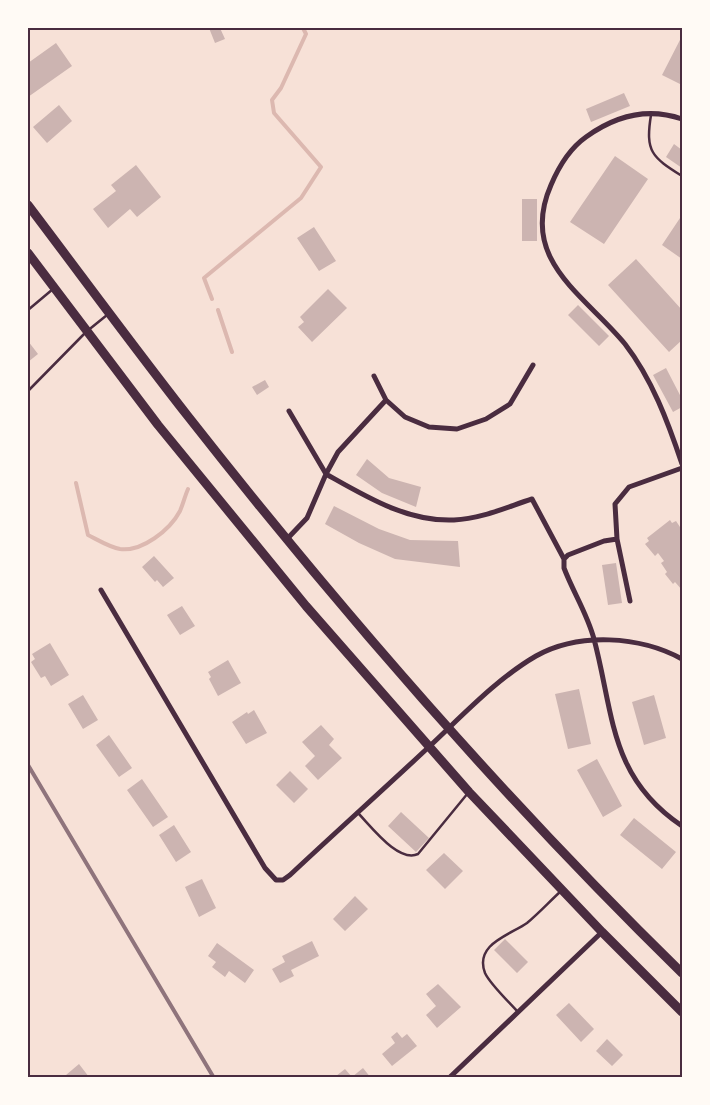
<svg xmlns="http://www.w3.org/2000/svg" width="710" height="1105" font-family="'DejaVu Sans',sans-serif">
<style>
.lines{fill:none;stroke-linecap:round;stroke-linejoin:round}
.stream{stroke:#dcb8b0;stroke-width:4}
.building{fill:#ccb4b1}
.service{stroke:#4a2c40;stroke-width:2.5}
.minor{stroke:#4a2c40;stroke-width:5}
.primary{stroke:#4a2c40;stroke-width:9}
.rail{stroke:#8f747c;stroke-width:4}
.neatline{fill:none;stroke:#4a2c40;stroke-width:2}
</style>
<rect width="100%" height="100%" fill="#f7e1d7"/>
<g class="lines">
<!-- stream -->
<path class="stream" d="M212,299l-8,-21 97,-80 20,-31 -47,-54 -2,-13 9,-12 25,-54 -3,-6
M218,310l14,42
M76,483l12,52c10,5 21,12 32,14 22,3 50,-19 60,-38 3,-7 5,-15 8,-22"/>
</g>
<!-- building -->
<path class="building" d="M209,28h11l5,11 -10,4z
M682,36v49l-20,-10z
M56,43l16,23 -44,31v-34z
M624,93l6,13 -39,16 -5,-13z
M59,105l13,16 -25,22 -14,-16z
M674,144l8,6v18l-16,-11z
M615,156l33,23 -44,65 -34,-22z
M136,165l25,32 -24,20 -7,-8 -22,19 -15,-19 23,-18 -5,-6z
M522,199h15v42h-15z
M682,215v44l-20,-14z
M314,227l22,34 -17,10 -22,-33z
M636,259l46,51v30l-13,12 -61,-67z
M328,289l19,19 -35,34 -14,-15 6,-5 -4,-5z
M578,305l31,31 -10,10 -31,-31z
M28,341l10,13 -10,8z
M666,368l16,31v8l-9,5 -20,-37z
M265,380l4,7 -12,8 -5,-8z
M367,459l22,19 32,9 -5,20 -34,-14 -26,-18z
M334,506l45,23 31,11 48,1 2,26 -65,-8 -36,-16 -34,-19z
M670,520l2,3 4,-2 6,9v60l-7,-8 -2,2 -8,-10 2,-2 -6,-9 3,-2 -6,-8 -3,3 -10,-12 4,-3 -2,-3z
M154,556l20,22 -11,9 -6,-7 -2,2 -13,-15z
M616,563l6,40 -14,2 -6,-40z
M182,606l13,20 -15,9 -13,-20z
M50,643l19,32 -18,11 -6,-10 -4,2 -10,-16 4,-3 -3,-5z
M228,660l13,23 -23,13 -9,-17 2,-2 -3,-5z
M579,689l12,55 -23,5 -13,-55z
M83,695l15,25 -15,9 -15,-25z
M654,695l12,43 -22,7 -12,-43z
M254,710l13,23 -21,11 -14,-22 15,-10 1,2z
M321,725l13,14 -5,6 13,13 -24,22 -13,-14 10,-10 -13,-14z
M109,735l23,33 -13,9 -23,-32z
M597,759l25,47 -19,11 -26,-47z
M290,771l18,18 -14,14 -18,-18z
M142,779l26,38 -15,10 -26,-37z
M401,812l28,26 -13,14 -28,-26z
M634,818l42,34 -14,17 -42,-34z
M174,825l17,27 -15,10 -17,-27z
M444,853l19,18 -18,18 -19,-19z
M202,879l14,29 -17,9 -14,-30z
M355,896l13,13 -23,22 -12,-12z
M505,939l23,23 -11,11 -23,-23z
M312,941l7,15 -28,14 3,6 -14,7 -8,-14 13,-7 -3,-6z
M217,943l37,27 -9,13 -16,-12 -4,6 -13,-10 4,-5 -8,-6z
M438,984l23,23 -24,21 -11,-13 10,-9 -10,-12z
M569,1003l25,26 -13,13 -25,-27z
M397,1032l5,6 5,-4 10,12 -25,20 -10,-12 13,-11 -4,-6z
M607,1039l16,16 -11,11 -16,-15z
M79,1064l10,13 3,-2 2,3h-26l-2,-3z
M363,1068l8,10h-34l-1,-2 9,-7 7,8z"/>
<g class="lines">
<!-- service -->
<path class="service" d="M651,115c-6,37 1,42 31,61
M28,310l25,-21
M28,391l58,-59 21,-17
M357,812c14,14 41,51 61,42l50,-61
M517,1011c-8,-9 -27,-27 -32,-38 -11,-29 25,-38 42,-50 12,-10 22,-21 34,-32"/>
<!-- minor -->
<path class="minor" d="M682,119c-35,-12 -67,-3 -96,18 -17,12 -27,29 -35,48 -33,75 34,110 74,159 27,35 43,78 57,120
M374,376l12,24
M289,411l37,63 12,-22 48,-52 19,17 24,10 28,2 29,-10 24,-15 23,-39
M287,539l20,-21 19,-44c39,22 81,48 128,46 27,-1 53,-13 78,-21l32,60
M617,539l-13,2 -36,14 -4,4v9c9,24 23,45 30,71 20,75 15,138 88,187
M101,590l164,278 11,12h7l7,-5c47,-44 95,-87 142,-131 32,-30 66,-66 104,-88 43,-24 104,-20 146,3
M630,601l-13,-62 -2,-35 14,-17 53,-19
M449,1078l153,-146"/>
<!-- primary -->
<path class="primary" d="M28,205c53,70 105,141 159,210 153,195 318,385 495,558
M28,253l130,172 148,181 163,186 133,140 80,80"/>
<!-- rail -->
<path class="rail" d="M28,765l186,313"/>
</g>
<!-- border -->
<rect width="710" height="1105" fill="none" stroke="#fffaf5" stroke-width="58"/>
<rect x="29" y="29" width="652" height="1047" class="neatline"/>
</svg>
